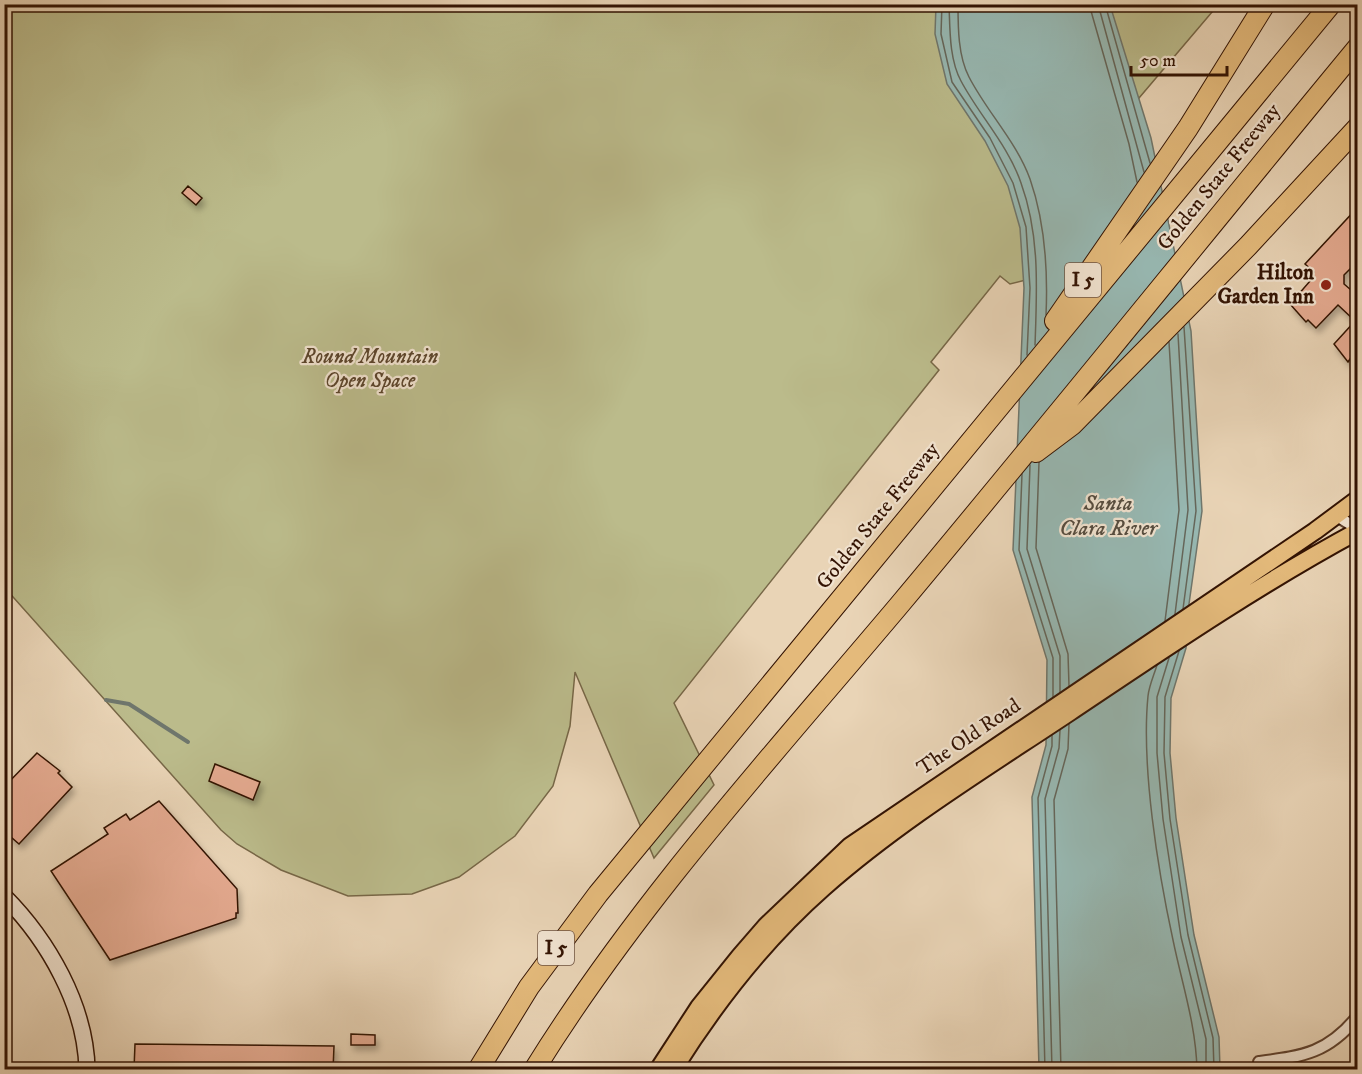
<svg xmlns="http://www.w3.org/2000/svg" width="1362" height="1074" font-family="'IM FELL DW Pica',serif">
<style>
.green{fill:#bbbb8b;stroke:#776747;stroke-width:1.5}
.water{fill:#97b8b2;stroke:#6f766c;stroke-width:1.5}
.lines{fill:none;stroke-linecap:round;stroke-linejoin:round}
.shore{stroke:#65665a;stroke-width:1.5}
.stream{stroke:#6f766c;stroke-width:4}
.building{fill:#e4aa90;stroke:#331303;stroke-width:1.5;filter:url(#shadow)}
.street-casing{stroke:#604330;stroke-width:14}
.secondary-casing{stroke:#331303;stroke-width:18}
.primary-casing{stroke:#331303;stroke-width:20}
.highway-casing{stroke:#331303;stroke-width:22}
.street{stroke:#f1e3d0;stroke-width:10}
.secondary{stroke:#f1e3d0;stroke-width:15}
.primary{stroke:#e4ba7b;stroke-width:16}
.highway{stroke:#e4ba7b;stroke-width:20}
.poi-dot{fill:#8f2418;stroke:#f1e3d0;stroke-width:2}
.labels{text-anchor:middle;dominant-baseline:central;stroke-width:4.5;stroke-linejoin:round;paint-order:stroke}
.shield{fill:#f1e3d0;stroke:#6c5140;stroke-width:1.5}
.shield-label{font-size:20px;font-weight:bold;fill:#331303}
.street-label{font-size:21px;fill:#331303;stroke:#f1e3d0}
.poi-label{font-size:21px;font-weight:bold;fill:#331303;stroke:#f1e3d0;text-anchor:end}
.park-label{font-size:21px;font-style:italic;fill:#5c452c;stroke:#f1e3d0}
.water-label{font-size:22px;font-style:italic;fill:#564d40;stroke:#f1e3d0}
</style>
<defs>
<filter id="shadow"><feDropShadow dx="3" dy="5" stdDeviation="3" flood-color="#0004"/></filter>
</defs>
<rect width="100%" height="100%" fill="#e9d4b6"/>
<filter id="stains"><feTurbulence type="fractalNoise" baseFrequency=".00333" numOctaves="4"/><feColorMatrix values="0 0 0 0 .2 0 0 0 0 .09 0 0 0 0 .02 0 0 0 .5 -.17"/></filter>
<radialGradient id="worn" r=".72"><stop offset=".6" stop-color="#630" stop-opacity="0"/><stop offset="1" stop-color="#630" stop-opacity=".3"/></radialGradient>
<!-- green -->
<path class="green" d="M4,5h1214l-107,126 -70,145 -31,8 -10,-8 -69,86 8,8 -265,333 40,82 -60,73 -79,-186 -5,54 -17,60 -38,50 -56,41 -47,17 -64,2 -67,-26 -44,-26 -16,-14 -216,-242z"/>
<!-- water -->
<path class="water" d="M936,5h174l41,133 40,193 11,180 -13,93 -3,44 -15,50 -1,55 6,65 18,117 25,102 1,32h-181l-7,-272 14,-52 1,-85 -34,-110 11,-262 -4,-60 -12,-42 -23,-45 -38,-57 -12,-50z"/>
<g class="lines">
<!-- shore -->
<path class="shore" d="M942,4l-1,30 11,48 38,56 23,45 13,44 4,61 -3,67
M949,4c1,24 0,55 12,77 18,34 47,64 60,102 19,52 16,107 14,162
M958,4c0,23 0,52 11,73 18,35 47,64 61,102 15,43 18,91 16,136
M1089,4l40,140 8,38
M1098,4l46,168
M1105,4l45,159
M1039,462l-3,86 32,106 1,32
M1030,465l-3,84 33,107v36
M1022,474l-3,76 34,108v39
M1183,609l13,-98 -12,-184
M1175,614l13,-104 -10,-176
M1165,621l14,-111 -10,-168
M1179,651l-14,46 -1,56 6,66 18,116 25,103 1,32
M1169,658l-12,39v56l6,66 18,118 25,102v31
M1157,665c-3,10 -8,21 -9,31 -7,70 10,175 25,244 9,44 23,85 24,130
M1045,1070l-7,-272 14,-52v-11
M1052,1070l-7,-271 14,-51 1,-18
M1061,1070l-7,-270 14,-51 1,-25"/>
<!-- stream -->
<path class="stream" d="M106,700l23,4 59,38"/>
</g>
<!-- building -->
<path class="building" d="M188,186l14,12 -6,7 -14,-12z
M1358,207v54l-14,14v9l14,12v70l-8,-7 -2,3 -14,-18 21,-23 -17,-16 -22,23 -8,-8 -2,2 -16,-18 21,-24 -3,-2 6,-6 -9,-8z
M37,753l23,18 -2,2 14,14 -53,57 -15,-13v-44z
M215,764l45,18 -7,18 -44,-19z
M159,801l78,88 1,24h-2v5l-126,42 -59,-89 57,-37 -4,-6 22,-14 4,6z
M351,1034l24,1v10h-24z
M135,1044l199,2 -1,24h-199z"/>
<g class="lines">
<!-- street casing -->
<g class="street-casing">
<path id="street" d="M1337,516l21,13
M1260,1070l-1,-8c45,-6 69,-9 99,-46"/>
</g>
<!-- secondary casing -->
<g class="secondary-casing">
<path id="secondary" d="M4,896c44,44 82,110 83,174"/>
</g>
<!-- primary casing -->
<g class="primary-casing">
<path id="primary" d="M658,1070l41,-63 41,-51 26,-30 84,-80 465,-315 43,-32
M673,1070c42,-67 91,-130 150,-182 76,-67 163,-120 247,-176 94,-63 188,-127 288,-181"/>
</g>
<!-- highway casing -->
<g class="highway-casing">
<path id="highway" d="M1055,321l133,-193 77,-124
M1036,452l36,-27 176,-179 110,-119
M478,1070l51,-83 69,-93 733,-890
M534,1070c104,-168 240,-316 367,-467 154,-184 304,-371 457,-556"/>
</g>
<!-- street -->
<use href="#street" class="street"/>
<!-- secondary -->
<use href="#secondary" class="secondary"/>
<!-- primary -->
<use href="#primary" class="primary"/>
<!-- highway -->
<use href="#highway" class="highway"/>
</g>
<!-- markers -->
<circle class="poi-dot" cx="1326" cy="285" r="6"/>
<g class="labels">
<!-- shield labels -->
<g class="shield">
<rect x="1065" y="263" width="36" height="34" rx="4.5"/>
<rect x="538" y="931" width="36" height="34" rx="4.5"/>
</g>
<g class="shield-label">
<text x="1083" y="280">I 5</text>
<text x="556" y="948">I 5</text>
</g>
<!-- street labels -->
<g class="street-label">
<text transform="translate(1219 177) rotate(-51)">Golden State Freeway</text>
<text transform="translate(878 516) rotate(-51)">Golden State Freeway</text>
<text transform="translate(969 737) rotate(-34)">The Old Road</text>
</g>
<!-- poi labels -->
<g class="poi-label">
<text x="1314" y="273">Hilton<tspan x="1314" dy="24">Garden Inn</tspan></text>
</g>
<!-- park labels -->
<g class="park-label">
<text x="370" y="357">Round Mountain<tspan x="370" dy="24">Open Space</tspan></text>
</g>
<!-- water labels -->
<g class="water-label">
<text x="1108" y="503">Santa<tspan x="1108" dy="25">Clara River</tspan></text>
</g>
</g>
<!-- margin -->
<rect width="1362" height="1074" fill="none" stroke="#e9d4b6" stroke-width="24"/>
<rect x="6" y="6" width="1350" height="1062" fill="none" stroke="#331303" stroke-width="3"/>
<rect x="12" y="12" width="1338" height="1050" fill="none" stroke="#331303" stroke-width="1.5"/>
<!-- scale -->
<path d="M1131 66v9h96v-9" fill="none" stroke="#331303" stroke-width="3"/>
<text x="1140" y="66" font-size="18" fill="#331303" stroke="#f1e3d0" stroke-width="4.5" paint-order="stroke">50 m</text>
<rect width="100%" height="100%" filter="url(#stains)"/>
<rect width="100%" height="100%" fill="url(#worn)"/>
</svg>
